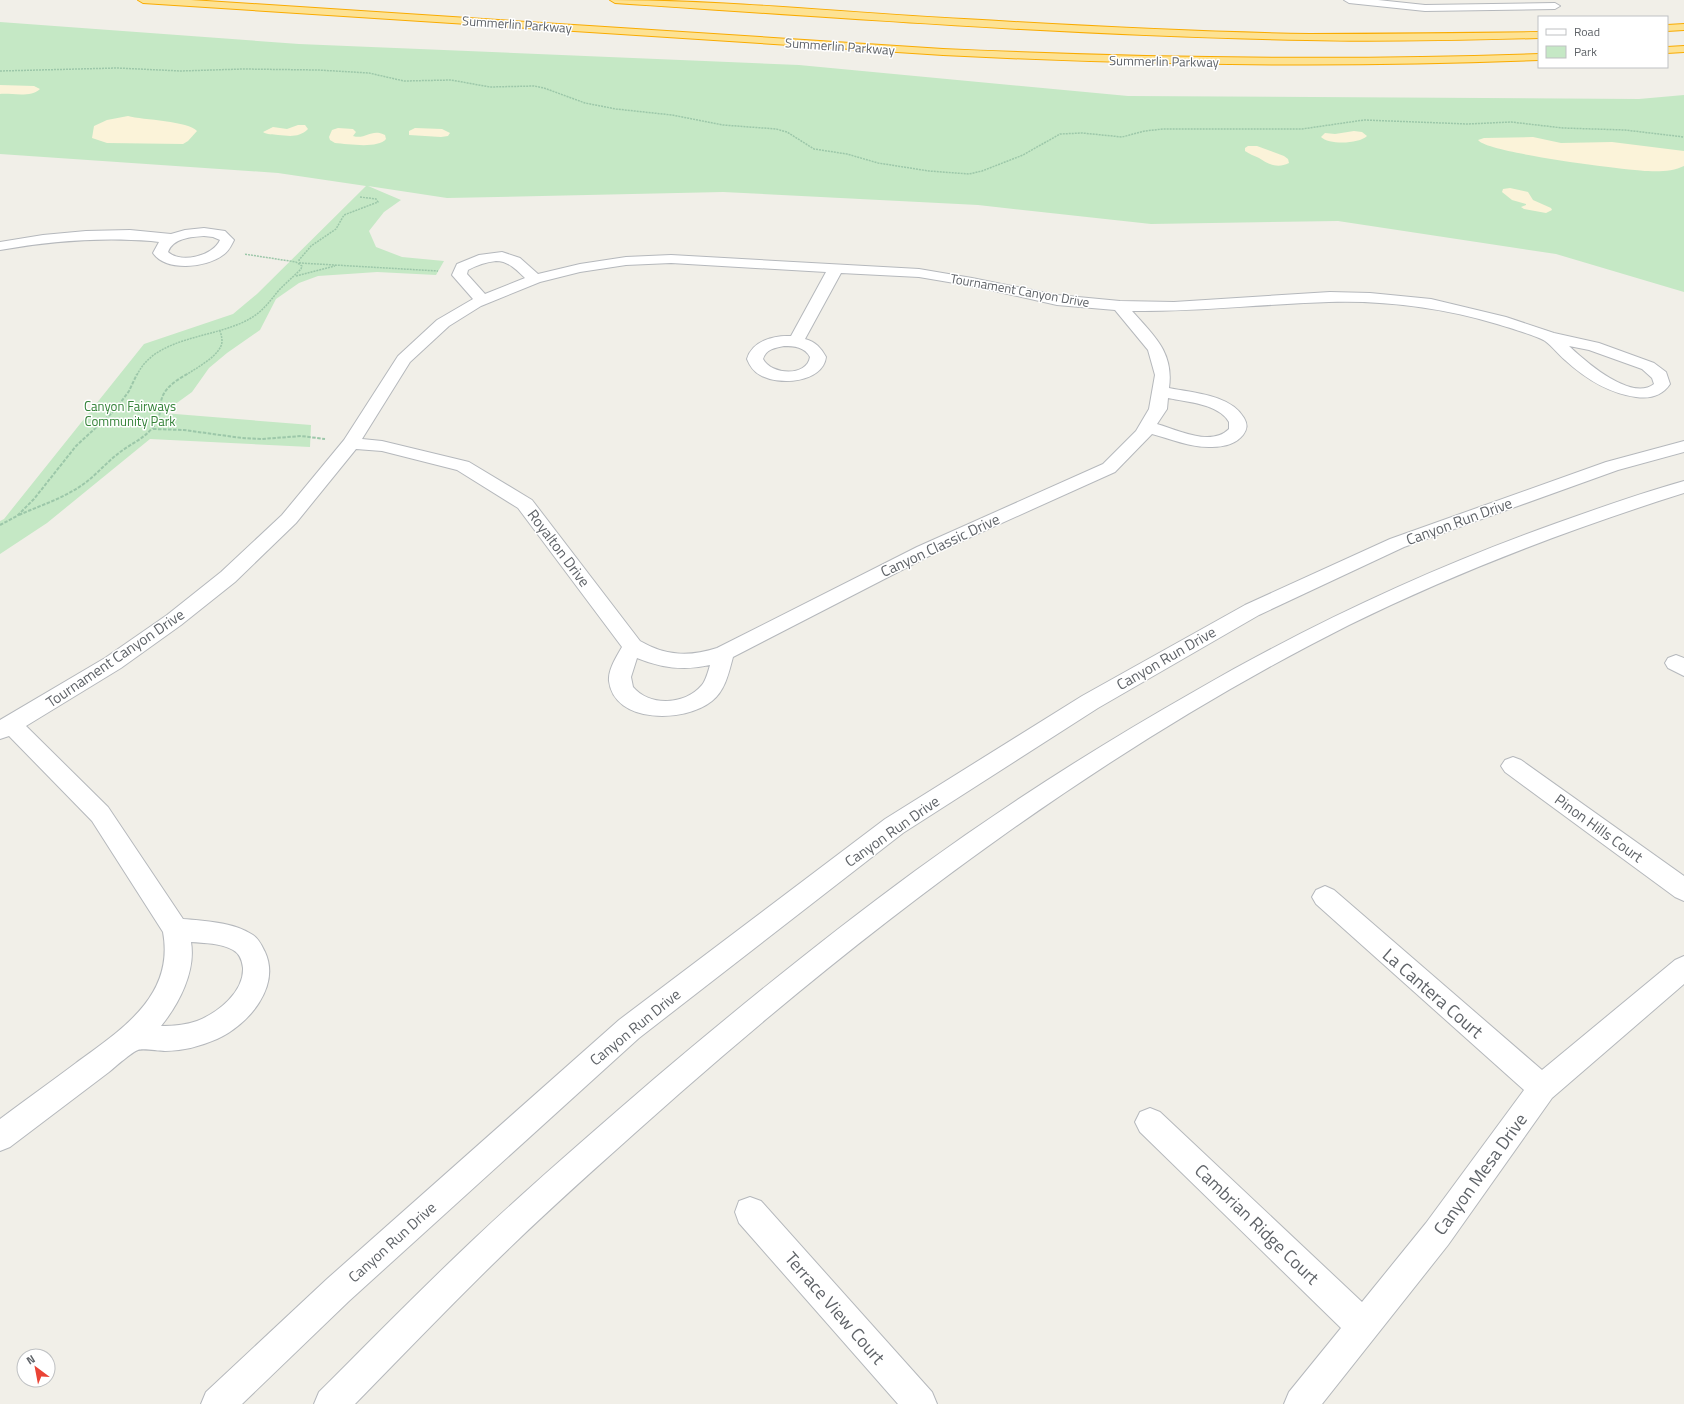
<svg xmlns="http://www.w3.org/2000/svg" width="1684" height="1404" font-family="'Titillium Web',sans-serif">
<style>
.green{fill:#c5e8c5}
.sand{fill:#fbf3d9}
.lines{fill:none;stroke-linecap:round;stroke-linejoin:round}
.minor-casing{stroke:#b5b8bc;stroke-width:2}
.highway-casing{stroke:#f9ab00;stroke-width:2}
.path-far1{stroke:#9cc7a9;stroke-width:1.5;stroke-dasharray:2 1;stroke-linecap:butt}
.path{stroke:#9cc7a9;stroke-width:2;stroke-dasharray:3.5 1.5;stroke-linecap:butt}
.minor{fill:#fff;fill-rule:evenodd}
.highway{fill:#fde293;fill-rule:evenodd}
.labels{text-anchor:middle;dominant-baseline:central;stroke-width:3;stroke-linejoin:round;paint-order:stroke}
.far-street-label{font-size:13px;fill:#5f6368;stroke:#fff}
.far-park-label{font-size:13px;fill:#348238;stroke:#fff}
.street-label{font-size:15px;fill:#5f6368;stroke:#fff}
.near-street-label{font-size:18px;fill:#5f6368;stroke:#fff}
</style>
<rect width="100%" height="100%" fill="#f1efe8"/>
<!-- green -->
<path class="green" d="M0,22l299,22 500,21 329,31 511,3 45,-4v197l-128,-38 -218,-33 -187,3 -173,-19 -255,-13 -276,6 -79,-12 33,14 -17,12 -15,19 7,16 26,10 42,4 -8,14 -59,-3 -59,4 -19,7 -23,16 -16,31 -33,23 -18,15 -17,24 -29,21 148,12 -1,22 -160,-8 -103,84 -47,31v-33l4,-2 140,-175 89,-30 24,-20 109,-108 -88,-13 -278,-19z"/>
<!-- sand -->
<path class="sand" d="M0,85l34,1 6,3c-9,9 -28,4 -40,5z
M128,116c15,4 61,5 69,15l-9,10 -5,3 -76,-1 -15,-5 2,-12 13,-6z
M298,125h7l3,4c-9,9 -19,7 -30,6 -5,-1 -11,0 -15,-3l10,-5 14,2z
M338,128l15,1 3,3 -3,4c13,4 18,-8 32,-1l1,4c-8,10 -38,5 -51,4l-5,-3 -1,-3 3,-7z
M415,128l27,1 8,4 -2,3 -7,1 -32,-2v-4z
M1354,131l8,1 5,4c-8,8 -38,9 -46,1l4,-4 10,1z
M1533,137l28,6 51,-1 72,9v15c-10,5 -25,6 -36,5 -22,-1 -161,-18 -170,-31l6,-2z
M1248,146h9l27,10 4,3 1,4c-12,6 -21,1 -30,-5 -4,-2 -10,-4 -14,-7v-3z
M1510,188l18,4 5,8 18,8 1,2 -6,3 -22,-4 -3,-2 5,-2v-1l-14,-4 -10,-8 1,-3z"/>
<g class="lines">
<!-- minor casing -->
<g class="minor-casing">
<path id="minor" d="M1344,0h34l47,5 130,-2 5,3 -5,3 -130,2 -76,-8z
M204,228l21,3 9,9c-3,6 -5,11 -11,15 -17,13 -57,17 -70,-2l6,-11 -8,-1c-51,-4 -101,0 -151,9v-8l43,-7 43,-4 44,-1 41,4 14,-4zM204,236l9,1 7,3c-7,16 -39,24 -52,12 5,-14 23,-15 36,-16z
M502,252l18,6 18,16 42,-10 46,-7 45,-2 248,14 53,9 85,17 63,6 54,1 156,-10 40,1 61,6 75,18 48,16 45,10 55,20 12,9 4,12c-8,12 -20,15 -34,13 -28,-4 -50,-18 -71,-37 -7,-6 -13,-14 -20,-19 -8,-5 -38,-14 -48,-17 -52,-16 -114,-24 -168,-22 -66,2 -131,10 -197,9 22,25 42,41 37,77 25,5 62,7 75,30 4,7 3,11 -1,17 -7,9 -20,12 -31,12 -20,1 -41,-8 -60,-13l-37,38 -184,83 -198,102c-4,15 -8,34 -21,44 -27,22 -98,23 -103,-20 -1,-12 8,-25 13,-34l-104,-139 -61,-38 -75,-19 -26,-2 -60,74 -61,59 -54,43 -60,43 -95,58 82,81 75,112c22,2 50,3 70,16 6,4 9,11 12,17 16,35 -17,73 -48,87 -16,7 -34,12 -52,12 -7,0 -22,-3 -27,-1 -6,2 -23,17 -29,22 -33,25 -66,50 -99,75l-10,4v-32c25,-19 51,-37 76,-56 45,-33 99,-67 87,-131l-71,-111 -83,-85 -9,3v-19l105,-62 62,-43 54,-43 61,-57 62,-75 54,-84 39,-36 36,-21 -21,-24 5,-11 22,-9zM496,261c12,0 20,8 29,17l-40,16 -18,-20 1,-4c9,-5 18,-8 28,-9zM671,263l155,9 -35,64c-17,-1 -39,5 -44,23 3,7 6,12 13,16 18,11 63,8 66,-18 -5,-9 -10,-15 -21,-18l36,-66 78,4 53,9 85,19 58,5 33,40 7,25 -6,34 -13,22 -33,33 -186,83 -200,101c-28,9 -51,8 -77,-7l-108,-141 -63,-38 -87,-21 -20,-2 48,-77 39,-36 32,-20 59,-24 40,-10 46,-7zM784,346c10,0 21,1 26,11 -3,20 -39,18 -47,2 3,-10 12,-11 21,-13zM1569,346l20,4 53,19 10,9 2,6c-23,18 -69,-23 -85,-38zM1168,398c19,4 51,6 61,24v7c-18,18 -51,1 -72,-5l10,-15zM637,658c24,10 47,13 73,7 -2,7 -4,15 -8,20 -17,20 -52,22 -69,2l-2,-10zM191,942c13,1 30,1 42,8 7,4 9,10 10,18 1,24 -25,45 -46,53 -11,4 -24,5 -36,5 18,-22 35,-55 30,-84z
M1684,441v11l-66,18 -214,77 -145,68 -161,93 -195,125 -264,205 -290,263 -107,103h-41l5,-12 121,-113 292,-259 266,-201 197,-123 163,-91 145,-66 216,-77z
M1684,481v12c-114,36 -227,79 -335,132 -244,123 -464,288 -669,468 -63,56 -127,112 -187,171 -47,46 -92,93 -138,140h-41l5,-12c51,-51 102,-103 154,-152 59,-56 120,-108 181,-161 85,-72 171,-142 261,-208 89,-65 183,-125 280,-180 116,-67 236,-123 362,-168 42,-15 84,-30 127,-42z
M1676,655l8,3v18l-16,-8 -3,-5 3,-5z
M1513,757l8,3 163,116v25l-9,-4 -170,-125 -4,-6 4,-6z
M1325,886l9,4 208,180 133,-110 9,-4v28l-132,114 -104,147 -126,159h-38l5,-12 52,-64 -201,-196 -5,-10 5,-10 10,-4 10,4 202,190 64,-79 98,-133 -208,-186 -4,-7 4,-7z
M750,1197l11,4 171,191 5,12h-39l-159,-181 -4,-11 4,-11z"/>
</g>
<!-- highway casing -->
<g class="highway-casing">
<path id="highway" d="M138,0h53l752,49c199,9 397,12 596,5v6c-199,8 -397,5 -596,-5l-800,-52z
M610,0c118,0 236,13 354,19 116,7 231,13 346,15 76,0 153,-1 229,-2v6c-77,2 -155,4 -232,2 -231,-4 -462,-22 -692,-37z
M1684,24v6l-17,1v-6z
M1684,46v6l-17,1v-6z"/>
</g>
<!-- path-far1 -->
<path class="path-far1" d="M0,71l117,-3 64,3 62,-2 75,1 51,3 35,8 47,-1 39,7 44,-1 10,2 41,15 31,6 56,6 51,10 53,4 11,3 27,17 33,5 31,9 51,8 40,3 13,-3 41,-16 37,-21 22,-1 40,4 23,-6 18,-2h139l62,-9 104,4 43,-2 52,6 62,2 59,7
M360,197l16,2 2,3 -34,13 -8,14 -25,17 -12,14 1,3 138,8
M296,276l39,-10
M137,375c19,-40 79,-36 114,-57 12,-7 19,-17 28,-28 7,-7 15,-14 22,-21l1,-3 -6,-4 -52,-8
M186,375c10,-7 36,-20 36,-34 0,-4 -1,-7 -2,-10"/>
<!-- path -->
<path class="path" d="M153,429l31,1 58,8 19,1 40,-3 24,3
M19,515c22,-10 46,-17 66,-32 12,-9 22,-21 34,-30 11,-9 25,-14 34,-26 7,-8 7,-15 8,-25 2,-14 16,-22 26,-28
M0,525l17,-9 17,-17 42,-53 39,-36 14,-19 8,-17"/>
<!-- minor -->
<use href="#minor" class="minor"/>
<!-- highway -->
<use href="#highway" class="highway"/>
</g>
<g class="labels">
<!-- far-street labels -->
<g class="far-street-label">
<text transform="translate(517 24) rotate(4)">Summerlin Parkway</text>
<text transform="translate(840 46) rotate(4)">Summerlin Parkway</text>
<text transform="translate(1164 61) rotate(1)">Summerlin Parkway</text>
<text transform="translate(1020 290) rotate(10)">Tournament Canyon Drive</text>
</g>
<!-- far-park labels -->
<g class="far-park-label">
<text x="130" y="406">Canyon Fairways<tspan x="130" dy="15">Community Park</tspan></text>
</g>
<!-- street labels -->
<g class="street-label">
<text transform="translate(1459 521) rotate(-20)">Canyon Run Drive</text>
<text transform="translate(940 545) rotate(-25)">Canyon Classic Drive</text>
<text transform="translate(559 548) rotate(53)">Royalton Drive</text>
<text transform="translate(115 658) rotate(-34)">Tournament Canyon Drive</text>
<text transform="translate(1166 658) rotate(-30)">Canyon Run Drive</text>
<text transform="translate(1599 828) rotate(36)">Pinon Hills Court</text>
<text transform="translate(892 831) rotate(-35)">Canyon Run Drive</text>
<text transform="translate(635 1027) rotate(-39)">Canyon Run Drive</text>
<text transform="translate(392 1242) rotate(-42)">Canyon Run Drive</text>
</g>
<!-- near-street labels -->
<g class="near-street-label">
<text transform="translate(1433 993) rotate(41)">La Cantera Court</text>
<text transform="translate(1480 1174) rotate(-54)">Canyon Mesa Drive</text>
<text transform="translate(1257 1224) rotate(44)">Cambrian Ridge Court</text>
<text transform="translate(835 1308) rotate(49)">Terrace View Court</text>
</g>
</g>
<!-- legend -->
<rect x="1538" y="16" width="130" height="52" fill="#ffffff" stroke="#bfc1c3"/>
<rect x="1546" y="29" width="20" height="6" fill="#ffffff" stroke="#bfc1c3"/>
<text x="1574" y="36" font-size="12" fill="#5f6368">Road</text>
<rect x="1546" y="46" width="20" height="12" fill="#c5e8c5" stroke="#bfc1c3"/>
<text x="1574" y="56" font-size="12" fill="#5f6368">Park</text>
<!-- north arrow -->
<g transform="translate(36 1368) rotate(328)"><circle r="19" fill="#ffffff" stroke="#bfc1c3"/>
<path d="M0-3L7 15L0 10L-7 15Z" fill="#ea4335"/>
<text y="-6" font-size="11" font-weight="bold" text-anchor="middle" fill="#5f6368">N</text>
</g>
</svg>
